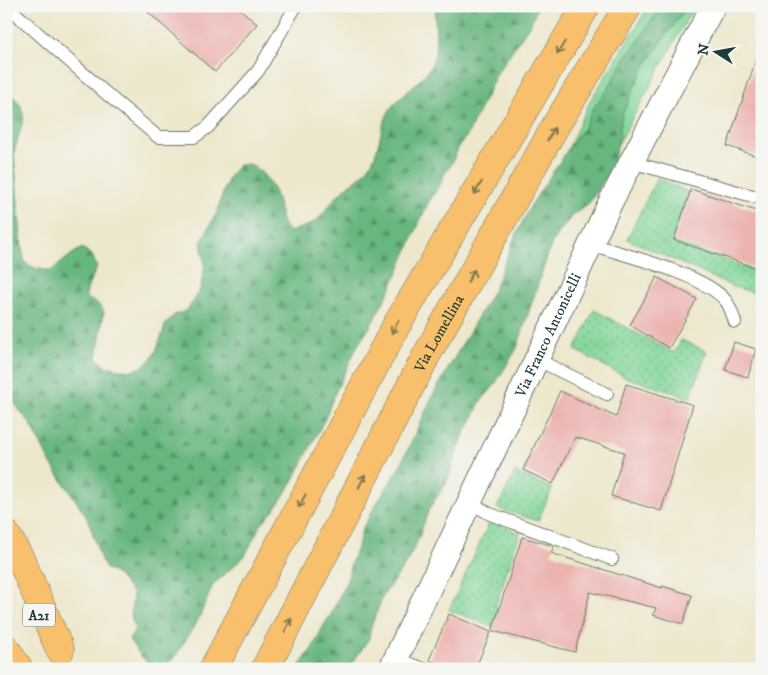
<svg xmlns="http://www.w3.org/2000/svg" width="768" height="675" viewBox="0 0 768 675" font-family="'IM FELL DW Pica',serif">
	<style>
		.grass { fill: #80d598; stroke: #508966 }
		.forest { fill: url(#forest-firs); stroke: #447a5a }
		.garden { fill: url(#garden-dots); stroke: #508966 }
		.building { fill: #ecb2b0 }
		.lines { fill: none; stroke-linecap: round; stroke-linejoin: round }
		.service-casing { stroke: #677869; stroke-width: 14 }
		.minor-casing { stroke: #677869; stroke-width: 26 }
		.primary-casing { stroke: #677869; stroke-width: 29 }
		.motorway-casing { stroke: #677869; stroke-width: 29 }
		.service { stroke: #fff; stroke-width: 12 }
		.minor { stroke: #fff; stroke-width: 24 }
		.primary { stroke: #f8bf6c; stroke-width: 28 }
		.motorway { stroke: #f8bf6c; stroke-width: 28 }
		.oneway { stroke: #81784d }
		.labels { text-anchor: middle; stroke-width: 4; stroke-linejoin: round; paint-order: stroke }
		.shield { fill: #f6f6f2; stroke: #60746d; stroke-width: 1 }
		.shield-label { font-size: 14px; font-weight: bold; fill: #1f3d34 }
		.street-label { font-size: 15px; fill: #1f3d34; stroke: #f6f6f2 }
	</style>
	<defs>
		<pattern id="forest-firs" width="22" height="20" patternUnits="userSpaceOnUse" patternTransform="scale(1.25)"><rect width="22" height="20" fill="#68b680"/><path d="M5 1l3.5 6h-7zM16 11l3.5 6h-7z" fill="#55956a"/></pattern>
		<pattern id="garden-dots" width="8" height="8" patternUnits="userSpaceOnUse" patternTransform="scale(1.25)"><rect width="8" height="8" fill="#80d598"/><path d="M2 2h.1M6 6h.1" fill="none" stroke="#68ae7d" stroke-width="1.8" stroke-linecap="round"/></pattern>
	</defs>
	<rect width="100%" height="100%" fill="#f6f6f2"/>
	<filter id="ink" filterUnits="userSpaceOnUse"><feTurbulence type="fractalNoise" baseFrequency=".02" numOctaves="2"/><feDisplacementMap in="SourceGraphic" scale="10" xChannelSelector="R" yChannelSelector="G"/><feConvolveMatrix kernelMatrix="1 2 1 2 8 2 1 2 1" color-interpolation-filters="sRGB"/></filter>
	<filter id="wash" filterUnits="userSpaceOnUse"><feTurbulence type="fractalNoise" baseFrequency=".0096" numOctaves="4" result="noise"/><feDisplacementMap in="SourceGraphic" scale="20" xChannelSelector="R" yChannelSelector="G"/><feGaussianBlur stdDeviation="1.12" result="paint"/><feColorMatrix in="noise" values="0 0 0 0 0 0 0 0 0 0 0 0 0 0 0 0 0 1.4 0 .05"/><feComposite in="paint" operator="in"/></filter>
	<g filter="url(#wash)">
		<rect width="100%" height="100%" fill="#ede7cc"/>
		<g class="grass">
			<path d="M649,6h12l-23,36 -12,15 -20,35 -12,15 -11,22 -16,22 23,-50z"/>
			<path d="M687,6h7l-78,142 6,-33 20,-45z"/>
		</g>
		<g class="forest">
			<path d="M436,6h105l-5,5 -5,12 -34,50 -30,63 -7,8 -9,21 -7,10 -4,11 -12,17 -37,85 -21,39 -12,18 -24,50 -9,24 -32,62 -18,28 -15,17 -15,30 -32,29 -13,31 -26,43 -9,8c-21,-2 -24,-11 -36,-28l6,-10 -4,-12 2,-23 -15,-19 -12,-6 -5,-9 -11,-35 -5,-11 -34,-50 -21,-41 -24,-30v-306l15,19 3,12 -10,34 8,97 3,14 10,5 16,3 21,-17 10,-6 10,7 5,12c-4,11 -11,19 -11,31l11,5 7,8 -7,47 8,8 24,5 11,-3 9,-7 7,-10 10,-27 8,-9 12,-4 8,-10 6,-12 5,-24 -4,-22 16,-31 3,-11 9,-24 9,-12 12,-1c14,8 24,22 28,38 3,13 2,19 11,30 7,-3 18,-5 25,-10 10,-7 16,-19 25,-28 11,-11 26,-18 33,-32 8,-15 8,-38 19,-54 12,-16 37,-30 42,-48 6,-18 0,-36 3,-54z"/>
			<path d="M661,6h26l-41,58 -14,28 -10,23 -3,23 -7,30 -23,35 -18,14 -19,25 -35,106 -23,38 -14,16 -8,19 -7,10 -19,53 -17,25 -11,31 -11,22 -24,34 -12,31 -2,11 -20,31h-52l16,-22 11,-22 7,-11 17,-36 2,-12 9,-24 3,-13 12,-21 26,-42 33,-71 61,-106 20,-50 17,-34 36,-54 16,-22 11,-22 12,-15 20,-35 12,-15z"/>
		</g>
		<g class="garden">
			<path d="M657,178l32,14 -18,49 91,32v22l-28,-8 -107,-48z"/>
			<path d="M594,310l80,43 7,-13 26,11 -17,47 -65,-21 -50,-27z"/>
			<path d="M515,472l37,17 -14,32 -41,-13z"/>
			<path d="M490,521l30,12 -25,75 24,9 -8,17 -62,-24z"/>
		</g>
		<g id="blocks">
			<g class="building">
				<path d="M141,6h96l20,18 -42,48z"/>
				<path d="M757,57l5,1v100l-35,-12z"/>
				<path d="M691,189l71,24v57l-88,-30z"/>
				<path d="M657,277l40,22 -28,49 -39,-23z"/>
				<path d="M734,342l22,7 -8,28 -23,-7z"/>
				<path d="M626,384l67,21 -32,106 -50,-15 13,-44 -49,-15 -22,47 -30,-14 37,-79 56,26z"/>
				<path d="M522,537l32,9 -3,7 111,35v-2l30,9 -9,29 -30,-9 3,-7 -66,-16 -15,60 -83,-21z"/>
				<path d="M449,614l42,18 -16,37h-25l-21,-9z"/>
			</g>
		</g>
	</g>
	<g filter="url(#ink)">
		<use href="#blocks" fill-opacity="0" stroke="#677869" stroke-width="1"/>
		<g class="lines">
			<defs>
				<g id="service">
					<path d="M7,6l102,90 49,41h36l14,-10 50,-56 38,-65"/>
					<path d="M631,162l125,35"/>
					<path d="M590,244c34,11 114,30 136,57 4,5 7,15 9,21"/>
					<path d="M536,359l71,35"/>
					<path d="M469,502l21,12 122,45"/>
					<path d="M396,659l28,10"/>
				</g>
				<g id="minor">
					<path id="s1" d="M391,669l220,-468 102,-195"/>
				</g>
				<g id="primary">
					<path d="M213,669l183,-343 190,-320"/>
					<path id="s2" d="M265,669l161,-313 130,-231 72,-119"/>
				</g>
				<g id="motorway">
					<path d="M6,534l16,28 38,88"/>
					<path d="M6,649l13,20"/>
				</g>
			</defs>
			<use href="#service" class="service-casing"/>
			<use href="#minor" class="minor-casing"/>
			<use href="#primary" class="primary-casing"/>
			<use href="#motorway" class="motorway-casing"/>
			<use href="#service" class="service"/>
			<use href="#minor" class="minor"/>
			<use href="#primary" class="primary"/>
			<use href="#motorway" class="motorway"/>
		</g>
		<defs><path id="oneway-shaft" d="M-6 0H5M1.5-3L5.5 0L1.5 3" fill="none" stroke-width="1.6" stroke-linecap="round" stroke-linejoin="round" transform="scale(1.25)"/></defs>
		<g class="oneway">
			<use href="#oneway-shaft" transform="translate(561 48) rotate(121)"/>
			<use href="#oneway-shaft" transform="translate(551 134) rotate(-61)"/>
			<use href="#oneway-shaft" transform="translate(478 188) rotate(121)"/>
			<use href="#oneway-shaft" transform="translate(471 276) rotate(-61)"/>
			<use href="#oneway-shaft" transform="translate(395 327) rotate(119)"/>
			<use href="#oneway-shaft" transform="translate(362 481) rotate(-63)"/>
			<use href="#oneway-shaft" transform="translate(302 501) rotate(118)"/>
			<use href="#oneway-shaft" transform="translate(288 625) rotate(-63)"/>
		</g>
	</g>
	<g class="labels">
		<rect class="shield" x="23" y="603.5" width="32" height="23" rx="4"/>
		<g class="shield-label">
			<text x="39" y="620">A21</text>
		</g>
		<g class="street-label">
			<text dy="5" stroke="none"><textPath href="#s2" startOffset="378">Via Lomellina</textPath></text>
			<text dy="5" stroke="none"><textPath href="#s1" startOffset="369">Via Franco Antonicelli</textPath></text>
		</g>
	</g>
	<rect width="768" height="675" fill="none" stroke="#f6f6f2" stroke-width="25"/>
	<g transform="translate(716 52) rotate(281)" stroke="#f6f6f2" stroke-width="4" paint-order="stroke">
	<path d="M0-4L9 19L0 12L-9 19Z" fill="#1f3d34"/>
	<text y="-8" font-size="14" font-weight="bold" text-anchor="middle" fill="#1f3d34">N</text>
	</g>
</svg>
